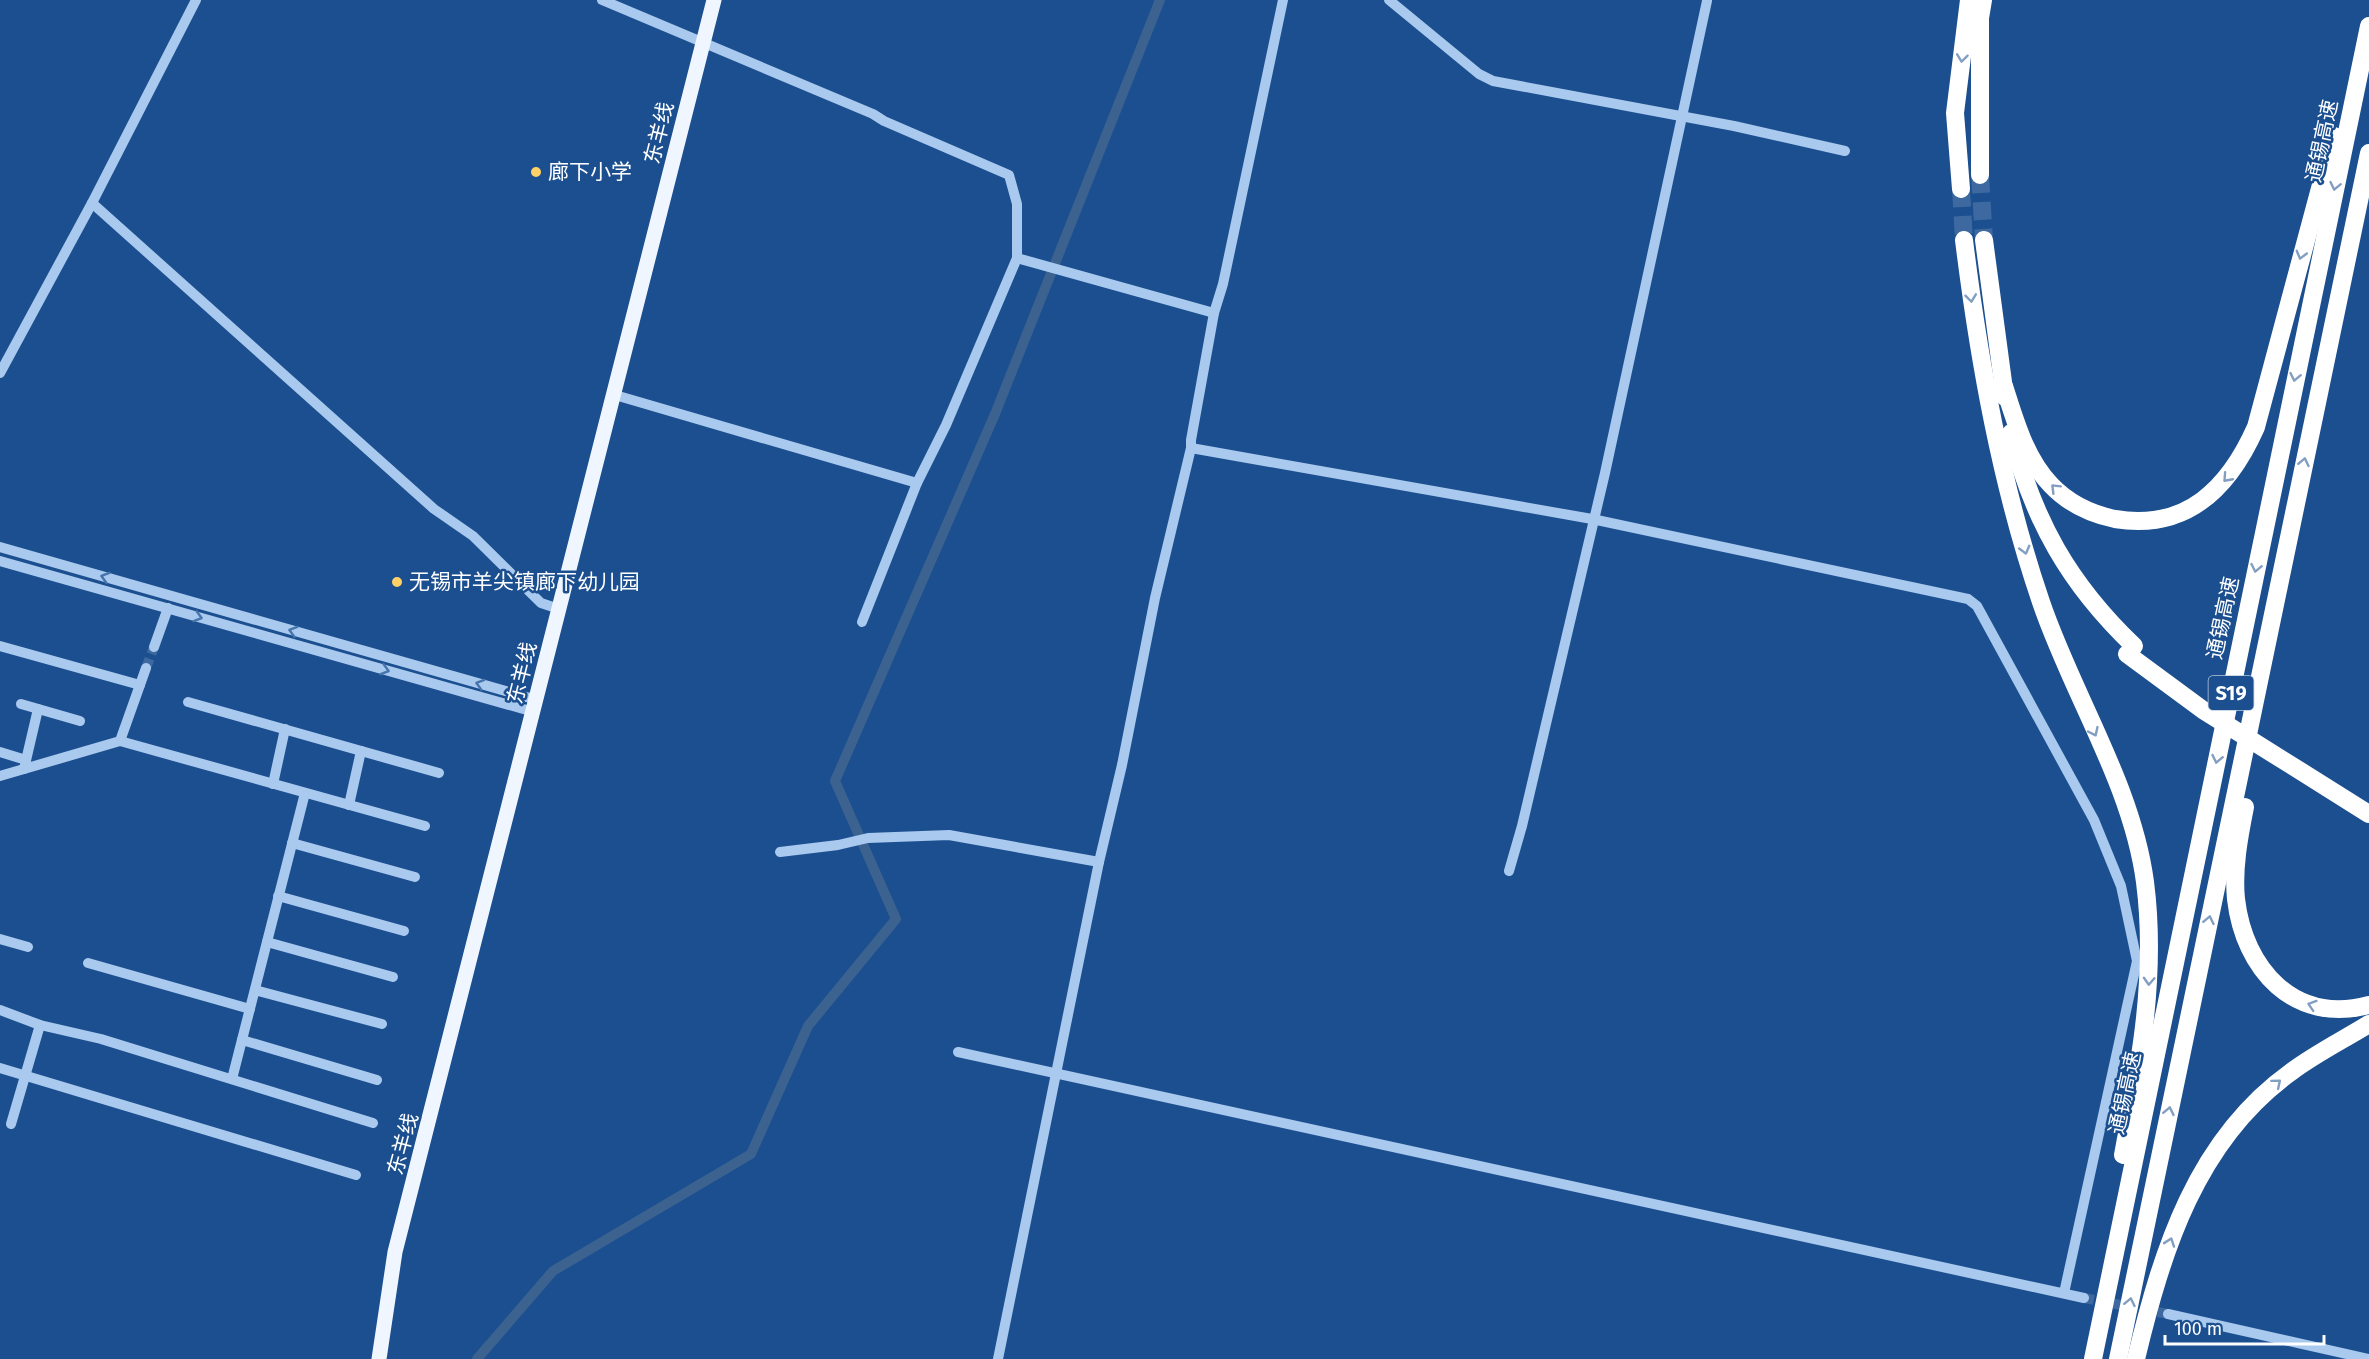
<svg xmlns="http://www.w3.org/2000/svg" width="2369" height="1359" viewBox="0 0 2369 1359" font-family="'Fira Sans','Noto Sans SC',sans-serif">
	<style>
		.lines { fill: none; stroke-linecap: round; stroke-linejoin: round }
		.canal { stroke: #3c6290; stroke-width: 10 }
		.minor-tunnel { stroke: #3d69a0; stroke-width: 10; stroke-dasharray: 10 5; stroke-linecap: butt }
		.highway-tunnel { stroke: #3d69a0; stroke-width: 18; stroke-dasharray: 18 9; stroke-linecap: butt }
		.minor { stroke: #a9c9ee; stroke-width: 10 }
		.major { stroke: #f0f6ff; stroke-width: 15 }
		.highway { stroke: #fff; stroke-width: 18 }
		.highway-bridge { stroke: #fff; stroke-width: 18 }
		.oneway { stroke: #829ec1 }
		.oneway2 { stroke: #4674ac }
		.poi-dot { fill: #ffd166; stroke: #1b4f8f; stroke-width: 2 }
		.labels { text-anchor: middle; stroke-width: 5; stroke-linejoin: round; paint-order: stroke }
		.shield { fill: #1b4f8f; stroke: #bbcadd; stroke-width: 1.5 }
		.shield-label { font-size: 20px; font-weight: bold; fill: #fff }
		.street-label { font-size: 21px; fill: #fff; stroke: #1b4f8f }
		.poi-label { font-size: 21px; fill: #fff; stroke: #1b4f8f; text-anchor: start }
	</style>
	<rect width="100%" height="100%" fill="#1b4f8f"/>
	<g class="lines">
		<path class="canal" d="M477,1359l76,-88 198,-117 57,-128 88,-107 -61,-138 160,-367 165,-414"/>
		<g class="minor-tunnel">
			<path d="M146,668l8,-21"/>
			<path d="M2084,1298l84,16"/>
		</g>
		<g class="highway-tunnel">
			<path d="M1980,175l4,65"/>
			<path d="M1961,189l3,51"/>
		</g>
		<g class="minor">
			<path d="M602,0l271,114 11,7 125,54 8,29v54l-71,167 -29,58 -55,139"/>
			<path d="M1389,0l90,74 14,7 241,45 111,25"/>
			<path d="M92,203l342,306 39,27 68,67 18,6"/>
			<path d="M1017,258l197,55"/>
			<path d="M0,373l92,-170 104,-203"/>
			<path d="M615,395l302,88"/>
			<path d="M1191,448l401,71 376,80 9,7 117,214 27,66 16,75 -73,332"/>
			<path d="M0,547l537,153"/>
			<path d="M0,561l534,151"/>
			<path d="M0,646l140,39"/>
			<path d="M154,647l14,-39"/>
			<path d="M188,702l251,71"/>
			<path d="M21,704l59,17"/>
			<path d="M120,741l305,85"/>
			<path d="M0,752l26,8"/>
			<path d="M24,769l14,-60"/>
			<path d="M0,776l120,-35 26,-73"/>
			<path d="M273,784l12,-55"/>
			<path d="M349,805l12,-54"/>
			<path d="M292,843l123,34"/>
			<path d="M780,852l58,-7 30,-7 81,-3 150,27"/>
			<path d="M1509,871l13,-45 83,-353 102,-472"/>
			<path d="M278,896l126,35"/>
			<path d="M0,939l28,8"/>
			<path d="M267,942l126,35"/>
			<path d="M88,963l162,46"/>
			<path d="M255,990l127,34"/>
			<path d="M0,1010l40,15 61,14 272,84"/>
			<path d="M242,1040l135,40"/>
			<path d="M958,1052l1126,246"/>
			<path d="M0,1068l356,107"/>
			<path d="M232,1079l73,-286"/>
			<path d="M11,1124l29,-99"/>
			<path d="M2168,1314l201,45"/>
			<path d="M998,1359l101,-497 23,-97 33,-167 36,-150v-8l23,-127 9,-29 60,-284"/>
		</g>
		<path class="major" d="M379,1359l16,-107 319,-1252"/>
		<g class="highway">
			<path d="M1980,175v-157l3,-18"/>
			<path d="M1961,189l-6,-76 14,-113"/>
			<path d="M1964,240c15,121 37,245 77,362 31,92 91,182 104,280 12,93 -5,182 -22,273"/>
			<path d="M1984,240l21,157"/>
			<path d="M2004,386c11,34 21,72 47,99 17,18 40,29 64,34 72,12 114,-31 141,-92l78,-291"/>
			<path d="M2011,433c22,87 58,151 123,213"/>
			<path d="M2245,807c-6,30 -12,62 -9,92 8,70 58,126 133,106"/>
			<path d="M2093,1359l276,-1333"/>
			<path d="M2118,1359l251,-1206"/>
			<path d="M2136,1359c26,-108 60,-219 155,-287 24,-18 52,-32 78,-48"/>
		</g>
		<path class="highway-bridge" d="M2127,654l76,56 166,104"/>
	</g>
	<defs><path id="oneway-chevron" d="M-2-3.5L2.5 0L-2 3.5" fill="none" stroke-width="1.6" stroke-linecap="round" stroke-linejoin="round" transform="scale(1.5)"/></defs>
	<g class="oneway">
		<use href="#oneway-chevron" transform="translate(1962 58) rotate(97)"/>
		<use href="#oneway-chevron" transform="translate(2335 186) rotate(102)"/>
		<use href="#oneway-chevron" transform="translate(2301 255) rotate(105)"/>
		<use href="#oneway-chevron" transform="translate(1971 298) rotate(83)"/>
		<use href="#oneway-chevron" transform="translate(2295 377) rotate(102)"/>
		<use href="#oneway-chevron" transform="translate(2304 462) rotate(-78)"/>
		<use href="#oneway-chevron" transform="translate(2227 478) rotate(132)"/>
		<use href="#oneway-chevron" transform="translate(2055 488) rotate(-135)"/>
		<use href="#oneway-chevron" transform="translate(2025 550) rotate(75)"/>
		<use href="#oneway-chevron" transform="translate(2256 568) rotate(102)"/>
		<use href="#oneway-chevron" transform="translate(2094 732) rotate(65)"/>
		<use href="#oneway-chevron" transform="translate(2217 759) rotate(102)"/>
		<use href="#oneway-chevron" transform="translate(2209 920) rotate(-78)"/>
		<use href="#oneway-chevron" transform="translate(2149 981) rotate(93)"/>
		<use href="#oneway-chevron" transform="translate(2312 1005) rotate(-162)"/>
		<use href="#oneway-chevron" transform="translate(2277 1083) rotate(-40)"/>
		<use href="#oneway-chevron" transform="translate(2169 1111) rotate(-78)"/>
		<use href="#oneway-chevron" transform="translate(2170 1242) rotate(-71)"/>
		<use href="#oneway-chevron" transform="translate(2130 1302) rotate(-78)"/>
	</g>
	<g class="oneway2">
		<use href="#oneway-chevron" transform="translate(105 577) rotate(-164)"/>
		<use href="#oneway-chevron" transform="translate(198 617) rotate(16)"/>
		<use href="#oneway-chevron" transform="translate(293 631) rotate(-164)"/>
		<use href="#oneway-chevron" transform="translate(385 670) rotate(16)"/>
		<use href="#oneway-chevron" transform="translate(480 684) rotate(-164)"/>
	</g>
	<g class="poi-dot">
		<circle cx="536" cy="172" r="6"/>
		<circle cx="397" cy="582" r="6"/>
	</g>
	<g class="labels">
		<rect class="shield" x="2208.5" y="676" width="45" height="34" rx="4.5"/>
		<g class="shield-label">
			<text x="2231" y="700">S19</text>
		</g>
		<g class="street-label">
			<text transform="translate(659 133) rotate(-76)" y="7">东羊线</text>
			<text transform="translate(2322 141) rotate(-78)" y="7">通锡高速</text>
			<text transform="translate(2223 618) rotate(-78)" y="7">通锡高速</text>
			<text transform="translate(522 673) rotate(-76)" y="7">东羊线</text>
			<text transform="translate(2125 1093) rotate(-78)" y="7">通锡高速</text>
			<text transform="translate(403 1144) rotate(-75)" y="7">东羊线</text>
		</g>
		<g class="poi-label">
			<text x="548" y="179">廊下小学</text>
			<text x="409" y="589">无锡市羊尖镇廊下幼儿园</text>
		</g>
	</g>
	<path d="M2165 1335v9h159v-9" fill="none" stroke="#ffffff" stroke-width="3"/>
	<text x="2174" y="1335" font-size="18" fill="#ffffff" stroke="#1b4f8f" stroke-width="4.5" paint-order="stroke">100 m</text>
</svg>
